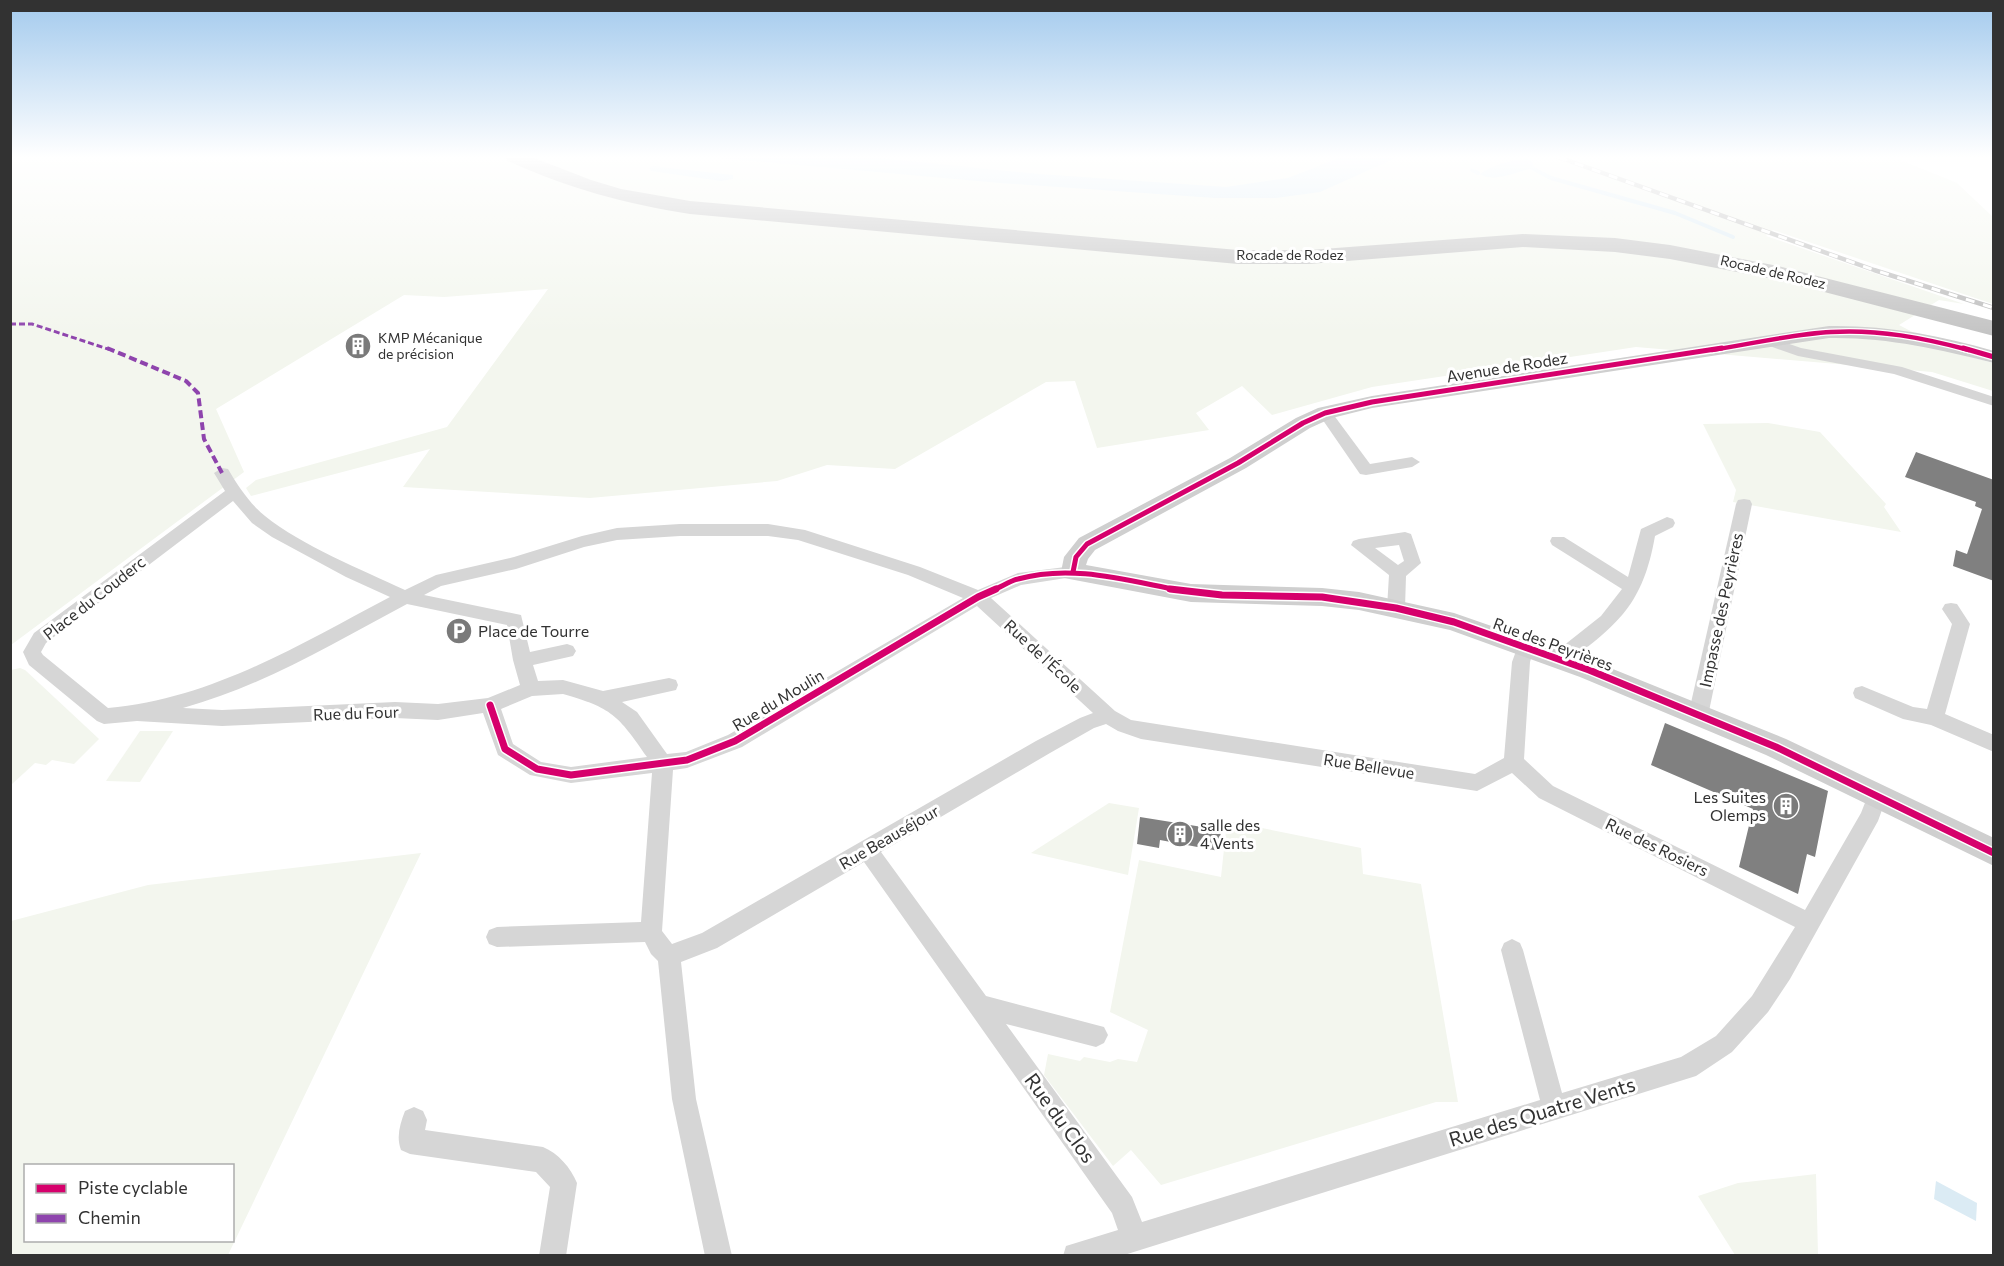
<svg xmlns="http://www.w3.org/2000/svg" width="2004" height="1266" viewBox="0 0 2004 1266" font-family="Commissioner,sans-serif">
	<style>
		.green { fill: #f3f6ee; fill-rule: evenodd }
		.water { fill: #dbebf4 }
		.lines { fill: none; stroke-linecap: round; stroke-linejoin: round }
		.stream { stroke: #dbebf4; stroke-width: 4 }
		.building { fill: #808080 }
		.street { fill: #d6d6d6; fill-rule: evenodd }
		.secondary { fill: #cfcfcf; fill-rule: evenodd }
		.highway { fill: #c4c4c4; fill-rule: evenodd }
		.rail-casing { stroke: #bebebe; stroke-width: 4.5 }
		.rail { stroke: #fff; stroke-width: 3; stroke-dasharray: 9; stroke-linecap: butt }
		.quiet-far1 { stroke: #8e44ad; stroke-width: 3; stroke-dasharray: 6 3; stroke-linecap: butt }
		.quiet { stroke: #8e44ad; stroke-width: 4; stroke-dasharray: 8 4; stroke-linecap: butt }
		.cycleway-far2-casing { stroke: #fff; stroke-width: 7 }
		.cycleway-far1-casing { stroke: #fff; stroke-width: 8 }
		.cycleway-casing { stroke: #fff; stroke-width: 10 }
		.cycleway-far2 { stroke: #d6006c; stroke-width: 4.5 }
		.cycleway-far1 { stroke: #d6006c; stroke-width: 5 }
		.cycleway { stroke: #d6006c; stroke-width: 7 }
		.labels { text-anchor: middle; stroke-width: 6; stroke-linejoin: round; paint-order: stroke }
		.far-street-label { font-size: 14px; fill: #323232; stroke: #fff }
		.far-poi-label { font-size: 14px; fill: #323232; stroke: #fff; text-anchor: start }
		.street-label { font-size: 16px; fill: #323232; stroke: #fff }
		.poi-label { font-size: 16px; fill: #323232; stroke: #fff; text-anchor: start }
		.near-street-label { font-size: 20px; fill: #323232; stroke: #fff }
	</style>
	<rect width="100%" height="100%" fill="#fff"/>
	<g class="green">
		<path d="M10,157h1883l64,26 36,34v87l-220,-74 -7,6 198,68 -25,-4 -40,25 50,26 44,12v28l-61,-19 -296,-25 -264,40 -100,28 -30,-29 -46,27 13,17 -112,18 -22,-67 -29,1 -151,87 -68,-4 -50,16 -187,17 -187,-11 27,-38 -179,47 -5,-8 10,-8 191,-53 101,-138 -104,8 -40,-2 -188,114 28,63 -233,173z"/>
		<path d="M1768,423l52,9 66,72 -2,3 17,25 -168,-30 3,-12 -33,-66z"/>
		<path d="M20,668l5,2 74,69 -25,25 -22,-4 -6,5 -11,-2 -23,21 -1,-114z"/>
		<path d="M140,731h33l-33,51 -34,-1z"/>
		<path d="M1109,803l30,5 -11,67 -97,-22z"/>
		<path d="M1227,821l134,27 2,26 58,10 37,218h-22l-275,83 -30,-35 -18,16 -69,-91 4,-21 32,7 4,-4 26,5 8,-3 19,3 11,-32 -38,-18 29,-152 82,17z"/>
		<path d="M421,853l-193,402h-217v-334l137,-36zM26,1166h206v74h-206z"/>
		<path d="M1816,1174l2,81h-83l-37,-59 40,-13z"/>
	</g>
	<g class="water">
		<path d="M708,157h161l170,17 187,13 62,-9 53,-21h57l-78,35 -44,6h-61l-215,-15z"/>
		<path d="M1527,159l6,3 -1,6c-14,4 -39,15 -52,6 12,-9 31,-14 47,-15z"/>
		<path d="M653,166l80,9v4l-12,2 -70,-10 -2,-3z"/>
		<path d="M1936,1181l41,22 -1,18 -42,-22z"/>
	</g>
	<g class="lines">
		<g class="stream">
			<path d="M1532,168l19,10 124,35 58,24"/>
			<path d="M1472,170l6,3"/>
		</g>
	</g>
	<g class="building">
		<path d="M1916,452l78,28v101l-41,-15 3,-16 11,4 15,-45 -7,-3 1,-4 -71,-25z"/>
		<path d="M1665,723l163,68 -13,66 -8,-3 -9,40 -59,-27 14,-58 -102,-44z"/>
		<path d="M1140,817l81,13 -2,21 -59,-11 -1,8 -22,-4z"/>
	</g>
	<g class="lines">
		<g class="street">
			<path d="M1769,337l32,11 101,19 92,30v9l-100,-32 -96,-18 -34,-12 -2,-3 2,-3z"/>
			<path d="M1325,408l5,2 40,54 42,-7 8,5 -8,5 -46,8 -6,-1 -42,-61z"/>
			<path d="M222,468l6,1c10,17 22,35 37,47 36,29 97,54 140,74l31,-15 78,-18 68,-21 35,-8 63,-4h88l37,6 115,37 58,23 40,-17 55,-7 6,2 3,4 -3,4 -58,9 -30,13 124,113 16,9 344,54 29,-16 8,-96 7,-19 6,-2 6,2 3,5 -4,14 -6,97 29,27 252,124 56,-97 9,-23 7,-3 7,3 3,6 -9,25 -88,158 -22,33 -36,40 -36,24 -575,180h-58l3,-10 52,-16 -6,-17 -248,-351 -147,86 -36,14 15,137 36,157h-27l-33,-157 -14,-138 -7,-7 -6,-12 -148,5 -8,-3 -3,-7 3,-7 8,-3 144,-5 11,-149 -81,10 -41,-8 -32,-20 -15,-42 -45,7 -43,-2 -173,8 -85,-5 -33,3 -7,-3 -68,-56 -6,-13 11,-19 191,-142 -11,-18zM233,501l19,22 20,14 74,40 44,20c-91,48 -179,102 -282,111l-65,-53 -2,-3 5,-9zM680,536h88l30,4 110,35 55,23 -235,137 -42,17 -19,2 -30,-42 -15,-10 54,-12 2,-5 -2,-5 -7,-2 -66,13 -40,-11 -25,1 -5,-16 40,-9 3,-5 -3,-5 -6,-2 -37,8 -9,-37 -97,-20 17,-9 75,-17 68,-22 33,-7zM407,604l100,21 6,35 7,25 -32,13 -50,6 -43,-2 -173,8 -39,-2c80,-22 151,-65 224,-104zM977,606l116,107 -13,5 -44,23 -334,192 -30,11 -10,-13 11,-161 14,-2 55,-21zM563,694c49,14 55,21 84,63l-76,10 -30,-5 -28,-18 -12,-35 31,-13zM1106,724l12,7 23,8 336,52 35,-18 27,25 256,129 -43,69 -36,40 -35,21 -119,36 -39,-143 -3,-7 -8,-4 -8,4 -3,7 39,150 -398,122 -10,-25 -126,-173 90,23 8,-4 4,-8 -4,-8 -118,-31 -105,-144 169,-99 44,-25z"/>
			<path d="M1744,499l6,1 2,4 -44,212 -3,5 -7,3 -7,-3 -3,-5 48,-212 2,-4z"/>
			<path d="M1667,517l6,2 2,4 -2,4 -18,9c-12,68 -36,88 -90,128l-6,2 -6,-2 -3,-5 3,-5 48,-38 21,-27 -70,-44 -2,-4 2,-4h12l64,40 13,-48z"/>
			<path d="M1405,532l6,2 10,29 -15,13 -1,32 -3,5 -6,1 -6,-1 -3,-5 2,-33 -38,-30 2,-4 6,-2zM1399,545l5,16 -6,4 -23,-17z"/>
			<path d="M1951,603l6,1 13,20 -25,90 49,21v17l-63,-27 -28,-6 -48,-21 -2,-5 2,-5 7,-2 51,21 14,2 25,-85 -10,-15 3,-5z"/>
			<path d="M414,1107l9,4 4,9 -2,10 118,17c15,6 28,21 34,36l-11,73h-27l11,-69 -14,-15 -126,-18 -9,-4c-5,-13 -1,-26 4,-39z"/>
		</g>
		<path class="secondary" d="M1829,326c57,-1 110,9 165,25v12c-56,-14 -108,-26 -165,-25l-457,70 -40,10 -22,10 -64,40 -151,82 -7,9 -2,6 105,19 131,4 37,4 95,21 144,50 188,76 208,99v28l-228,-111 -186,-78 -130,-47 -91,-20 -37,-4 -131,-4 -127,-24 -3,-6 3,-15 15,-19 151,-80 66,-40 22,-10 54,-12z"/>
		<path class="highway" d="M505,157h27l59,23 30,9 69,12 548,49h71l214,-16 92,4 55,7 108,21 216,55v15l-216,-56 -108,-21 -55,-7 -92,-5 -214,17h-71l-548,-50c-64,-10 -123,-26 -182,-53z"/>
		<defs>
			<path id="rail" d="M1558,157l316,113 120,38"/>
		</defs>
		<use href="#rail" class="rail-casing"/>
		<use href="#rail" class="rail"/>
		<path class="quiet-far1" d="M10,324h22l79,26"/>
		<path class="quiet" d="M107,348l79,33 12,12 6,46 18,34"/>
		<defs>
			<path id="cycleway-far2" d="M1712,350c39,-6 80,-16 119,-18 47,-3 93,6 138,18"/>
			<g id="cycleway-far1">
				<path d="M1963,348l31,9"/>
				<path d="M1073,572l3,-15 11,-13 151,-81 65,-40 22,-10 47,-11 350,-54"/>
				<path d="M993,590c8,-3 17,-9 25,-11 53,-15 107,1 160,11"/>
			</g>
			<g id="cycleway">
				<path d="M1170,589l52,6 100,2 74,11 58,14 135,48 187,77 218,106"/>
				<path d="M490,705l15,44 32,20 34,6 116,-15 48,-19 243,-144 18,-8"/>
			</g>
		</defs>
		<use href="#cycleway-far2" class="cycleway-far2-casing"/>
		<use href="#cycleway-far1" class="cycleway-far1-casing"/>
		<use href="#cycleway" class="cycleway-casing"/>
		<use href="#cycleway-far2" class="cycleway-far2"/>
		<use href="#cycleway-far1" class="cycleway-far1"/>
		<use href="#cycleway" class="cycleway"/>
	</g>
	<linearGradient id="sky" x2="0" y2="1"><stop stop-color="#a3caed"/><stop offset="0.47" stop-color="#fff"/><stop offset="1" stop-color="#fff" stop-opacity="0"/></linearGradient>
	<rect width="2004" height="334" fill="url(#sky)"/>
	<defs>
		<symbol id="building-disc" viewBox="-11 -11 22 22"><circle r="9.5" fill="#7a7a7a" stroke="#fff"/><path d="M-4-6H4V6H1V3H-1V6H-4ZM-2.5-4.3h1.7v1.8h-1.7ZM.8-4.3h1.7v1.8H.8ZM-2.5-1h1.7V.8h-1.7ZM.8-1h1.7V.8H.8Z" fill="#fff"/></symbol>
		<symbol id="parking-disc" viewBox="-11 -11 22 22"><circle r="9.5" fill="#7a7a7a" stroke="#fff"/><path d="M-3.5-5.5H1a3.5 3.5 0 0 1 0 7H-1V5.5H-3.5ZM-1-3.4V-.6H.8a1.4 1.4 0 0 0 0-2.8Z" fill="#fff"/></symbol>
	</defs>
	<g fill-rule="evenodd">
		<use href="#building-disc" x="343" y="331" width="30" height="30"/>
		<use href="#parking-disc" x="444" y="616" width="30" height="30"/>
		<use href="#building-disc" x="1771" y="791" width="30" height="30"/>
		<use href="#building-disc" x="1165" y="819" width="30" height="30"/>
	</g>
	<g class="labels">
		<g class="far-street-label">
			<text x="1290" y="260">Rocade de Rodez</text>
			<text transform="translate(1773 272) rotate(13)" y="5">Rocade de Rodez</text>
		</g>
		<g class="far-poi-label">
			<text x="378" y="343">KMP Mécanique<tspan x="378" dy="16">de précision</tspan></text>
		</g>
		<g class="street-label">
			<text transform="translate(1507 367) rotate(-9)" y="6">Avenue de Rodez</text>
			<text transform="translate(94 598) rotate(-38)" y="6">Place du Couderc</text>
			<text transform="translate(1721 610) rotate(-78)" y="6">Impasse des Peyrières</text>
			<text transform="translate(1553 644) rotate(20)" y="6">Rue des Peyrières</text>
			<text transform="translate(1043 656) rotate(43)" y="6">Rue de l'École</text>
			<text transform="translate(778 700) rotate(-31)" y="6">Rue du Moulin</text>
			<text transform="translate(356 713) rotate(-2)" y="6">Rue du Four</text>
			<text transform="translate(1369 766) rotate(9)" y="6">Rue Bellevue</text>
			<text transform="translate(889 837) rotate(-30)" y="6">Rue Beauséjour</text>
			<text transform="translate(1657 847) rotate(26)" y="6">Rue des Rosiers</text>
		</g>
		<g class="poi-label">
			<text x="478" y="637">Place de Tourre</text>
			<text x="1766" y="803" text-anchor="end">Les Suites<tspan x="1766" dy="18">Olemps</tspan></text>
			<text x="1200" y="831">salle des<tspan x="1200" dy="18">4 Vents</tspan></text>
		</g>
		<g class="near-street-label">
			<text transform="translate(1542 1112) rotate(-17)" y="7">Rue des Quatre Vents</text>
			<text transform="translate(1060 1118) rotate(54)" y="7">Rue du Clos</text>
		</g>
	</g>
	<rect width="2004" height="1266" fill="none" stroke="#323232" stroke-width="24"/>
	<rect x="24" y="1164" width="210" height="78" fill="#ffffff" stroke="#adadad" stroke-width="1.5"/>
	<rect x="36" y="1184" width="30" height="9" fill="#d6006c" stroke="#adadad" stroke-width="1.5"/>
	<text x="78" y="1194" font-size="18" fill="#323232">Piste cyclable</text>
	<rect x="36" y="1214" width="30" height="9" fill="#8e44ad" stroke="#adadad" stroke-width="1.5"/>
	<text x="78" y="1224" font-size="18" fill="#323232">Chemin</text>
</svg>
